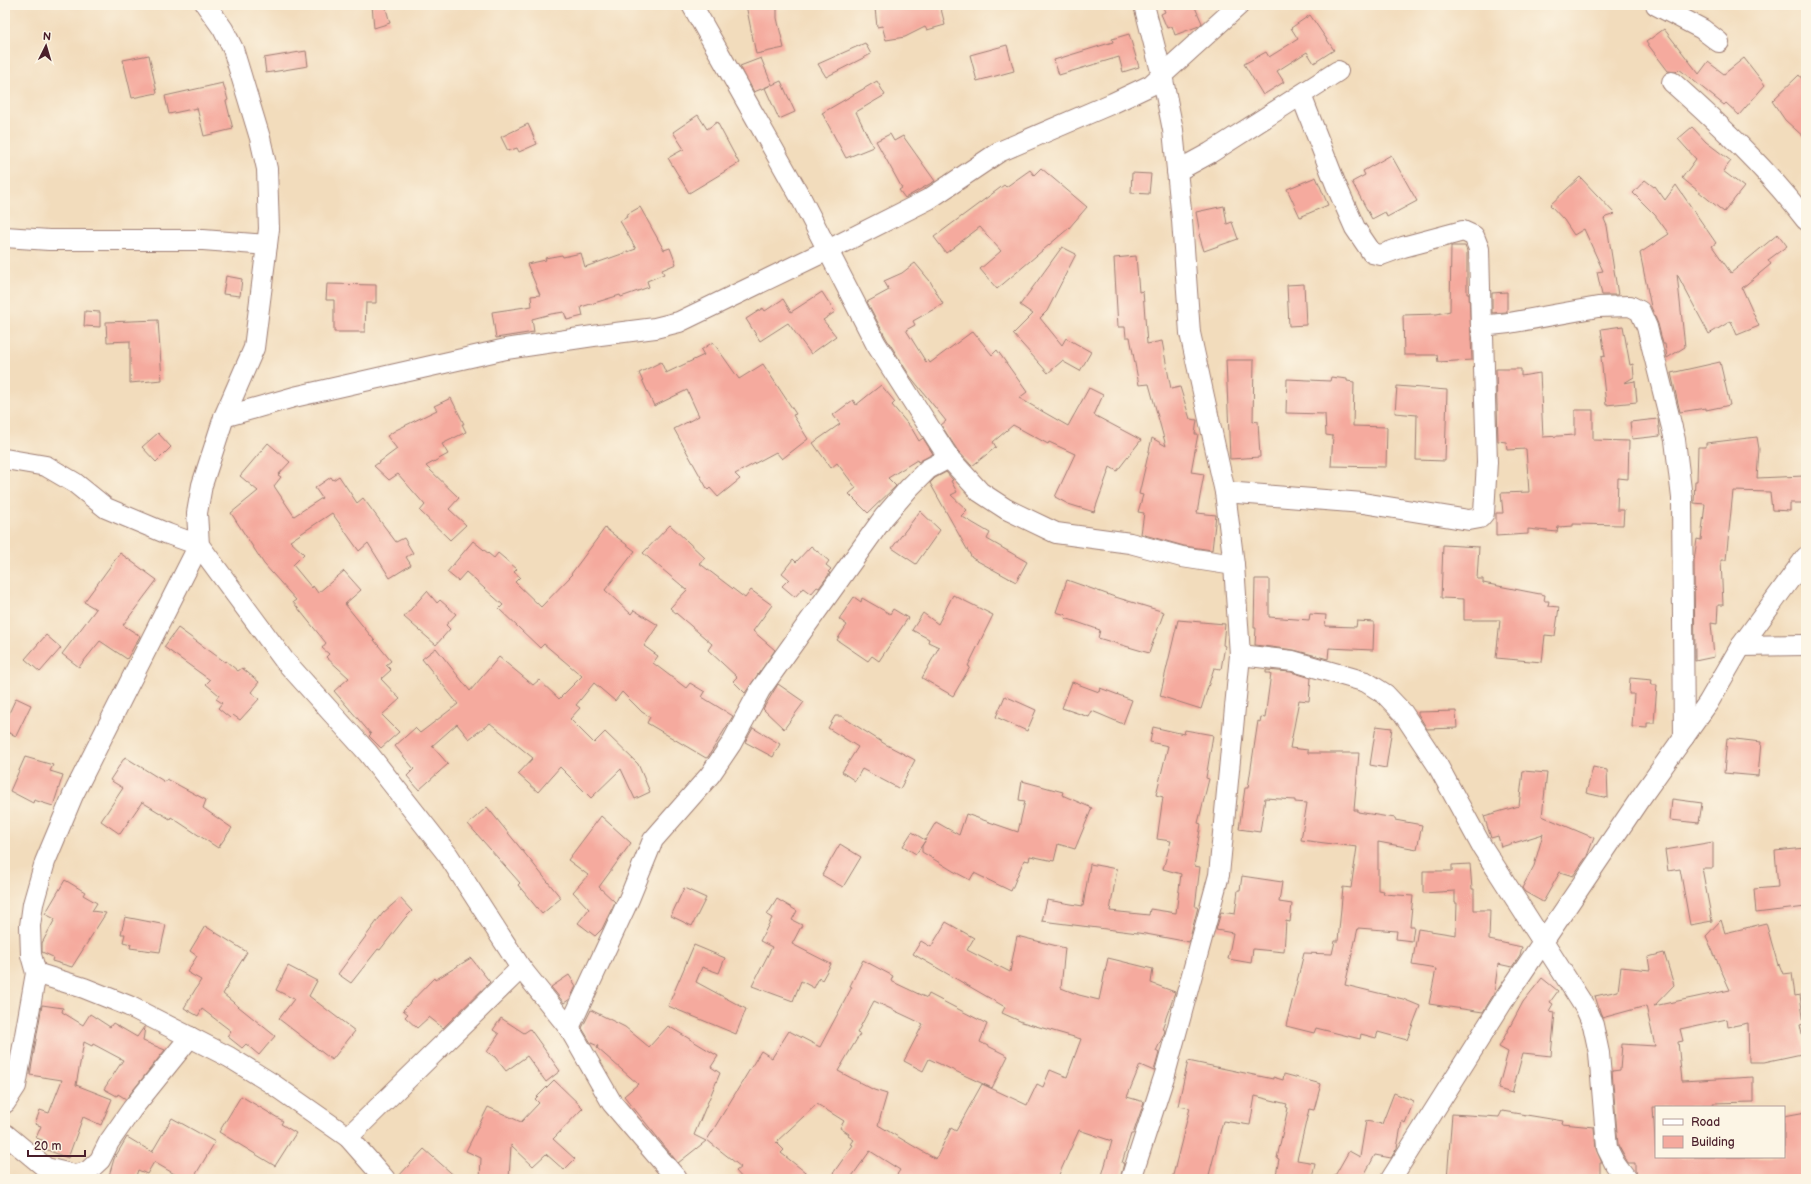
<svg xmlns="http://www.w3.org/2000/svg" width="1811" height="1184" viewBox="0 0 1811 1184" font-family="'Balsamiq Sans',sans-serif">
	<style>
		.building { fill: #f5aa9e }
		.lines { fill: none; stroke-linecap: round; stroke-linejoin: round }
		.street-casing { stroke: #9e7e74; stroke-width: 22 }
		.street { stroke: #fff; stroke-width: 20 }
	</style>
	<rect width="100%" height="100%" fill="#fcf5e5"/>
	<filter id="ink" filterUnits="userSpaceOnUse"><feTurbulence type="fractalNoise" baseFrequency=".025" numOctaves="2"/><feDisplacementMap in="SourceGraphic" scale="8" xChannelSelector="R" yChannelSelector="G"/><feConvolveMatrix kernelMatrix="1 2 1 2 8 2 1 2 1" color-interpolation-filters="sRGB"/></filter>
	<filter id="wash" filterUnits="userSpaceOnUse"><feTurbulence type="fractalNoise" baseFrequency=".012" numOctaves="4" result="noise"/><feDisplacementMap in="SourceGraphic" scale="16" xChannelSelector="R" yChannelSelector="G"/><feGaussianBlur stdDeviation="0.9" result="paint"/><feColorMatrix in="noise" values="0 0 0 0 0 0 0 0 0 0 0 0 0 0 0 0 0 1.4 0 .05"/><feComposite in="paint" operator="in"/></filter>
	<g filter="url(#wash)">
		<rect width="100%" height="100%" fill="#f2dcbc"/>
		<g id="blocks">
			<g class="building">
				<path d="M372,5h13l5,18 -16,5z"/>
				<path d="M746,5h31v13l7,30 -28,6z"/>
				<path d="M901,5h39l5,20 -18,5 -2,-3 -20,10 -19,3 -4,-14 -5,1 -2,-19z"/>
				<path d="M1162,5h32l8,18 -3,3 -24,9 -3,-9 -5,2 -6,-14 4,-2z"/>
				<path d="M1310,15l24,35 -20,13 -7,-11 -30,19 7,11 -21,13 -19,-31 22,-12 3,5 29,-18 -7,-11z"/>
				<path d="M1664,29l35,45 9,-12 16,12 20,-16 21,27 -26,30 -13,-12 -2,2 -45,-36 -3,3 -8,-1 -22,-29z"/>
				<path d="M1129,34l10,33 -16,5 -4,-15 -60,18 -5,-15 59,-18 -1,-3z"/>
				<path d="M865,43l6,11 -45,23 -8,-13z"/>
				<path d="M1007,45l7,26 -37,10 -7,-26z"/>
				<path d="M306,51l2,15 -42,7 -2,-15z"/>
				<path d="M149,55l8,38 -25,5 -9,-38z"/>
				<path d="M761,58l11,27 9,-4 14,31 -16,7 -14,-31 6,-3 -17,7 -14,-26z"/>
				<path d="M1799,75l7,9v55l-21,-19 -13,-19z"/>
				<path d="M877,81l8,14 -29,17 17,35 -27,11 -24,-45z"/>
				<path d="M223,83l5,17 -2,1 7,28 -29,7 -7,-28 -28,6 -4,-18z"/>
				<path d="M698,115l9,14 10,-7 22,41 -50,30 -21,-35 16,-9 -11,-17z"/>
				<path d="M528,124l9,20 -18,8 -2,-4 -9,3 -7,-14z"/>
				<path d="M1692,127l14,15 25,19 -8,10 21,16 -20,25 -42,-34 14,-19 -18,-20z"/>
				<path d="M890,134l4,7 9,-5 32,45 -30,17 -6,-8 3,-2 -26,-47z"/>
				<path d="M1391,155l26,46 -30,16 -2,-5 -13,7 -20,-37 13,-7 -2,-4z"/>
				<path d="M1041,168l46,39 -18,21 -72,61 -17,-20 21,-18 -21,-24 -34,26 -12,-16 70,-52 2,2 24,-17 4,5z"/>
				<path d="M1132,173l19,1 -2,20 -18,-1z"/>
				<path d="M1316,177l12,28 -28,12 -13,-28z"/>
				<path d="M1580,177l35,37 -9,3 -2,2 3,7 11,69h-16l-5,-23 6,-1 -19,-42 -10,6 -10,-15 -14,-15z"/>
				<path d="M1645,180l9,7 1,-1 10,14 11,-15 40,58 -4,3 19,27 47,-39 9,12 -19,14 3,4 -29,24 17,38 -22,9 -6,-14 -22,13 -32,-60 8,73 -18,11 -2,-14h-2l-5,-20 -7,-17 -11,-54 29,-19 -14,-19 -22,-22z"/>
				<path d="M1224,206l3,18 5,-2 6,17 -34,12 -5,-16 1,-1 -4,-22z"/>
				<path d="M640,207l24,43 6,-2 6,16 -14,6 2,4 -17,7 2,6 -28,10 -1,-2 -39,12 2,9 -16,4 -3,-8 -13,2 -19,5 2,13 -38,6 -4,-26 40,-6 -1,-10 9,-1 -13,-31 19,-4 -1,-2 17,-3 1,2 18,-4 4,14 51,-18 -16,-28 7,-4 -1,-2z"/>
				<path d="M1451,246h14l2,5v43h2l3,66 -34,2 -1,-7h-33l-1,-40 34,-1 13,-3z"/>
				<path d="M1062,247l14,7 -29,57 -7,7 22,27 4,-7 25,14 -11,19 -18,-10 -14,12 -35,-39 20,-20 -13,-9z"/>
				<path d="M1136,256l3,36 4,-1 4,53 15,-3 9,48 9,-2 10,32 7,1 -2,14h3l-7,38 13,2 -7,39 19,2 -4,35 -28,-4 -43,-12 3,-21 -6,-1 5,-17 -4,-1 13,-56 14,8 -17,-62 -10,1 -9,-48h-4l-1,-10h-7l-4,-69z"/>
				<path d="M915,263l15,18 13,23 -30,17 2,4 -9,5 20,32 2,-2 2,3 43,-32 19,24 5,-5 30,42 -8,6 49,28 21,-38 14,7 -9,20 47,25 -24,31 -7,-4 -16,45 -26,-8 -13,-7 20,-43 -26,-12 -1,2 -35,-19 -20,17 3,5 -24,19 -14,-15 -17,-26 5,-4 -36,-45 -24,-38 -19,-36 22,-12 -5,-9 18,-8z"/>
				<path d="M226,276l16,3 -2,17 -17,-2z"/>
				<path d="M327,284l49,1v18h-10l-1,29h-31v-32h-8z"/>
				<path d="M1304,284l2,41 -17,1 -2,-41z"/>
				<path d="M822,292l13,20 -12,8 13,16 -25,18 -23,-31 -28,18 -14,-22 17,-11 2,3 18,-12 8,13z"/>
				<path d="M1507,292v20l-15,1v-20z"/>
				<path d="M85,311l15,1v15l-16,-1z"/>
				<path d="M158,320l4,60 -32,3v-42l-23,1 -1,-20z"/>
				<path d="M1623,326l7,39 3,-1 1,13 -10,6 11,-2 2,21 -31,3 -5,-48 4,-1 -4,-27z"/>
				<path d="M713,342l26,37 24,-15 33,50 -3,1 15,24 -26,20 -6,-7 -41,22 5,5 -22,18 -8,-9 -2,2 -34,-61 25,-13 -12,-26 -33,16 -15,-33 22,-11 5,11 38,-18 -3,-5z"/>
				<path d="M1226,360h28l-1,62 5,-1 2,36 -30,2z"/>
				<path d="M1720,362l10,43 -24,5v-2l-26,4 -9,-39z"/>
				<path d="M1496,369h25v7l19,-3 3,64 32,-2v-25h18v30l36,1 -1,38 -10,-1 -1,32h7l-1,15 -50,-1v2l-15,1 -1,5 -29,-3v5l-32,2v-23h7l-2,-20 28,-1 -3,-43 -19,1 -1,-8 -8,-1z"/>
				<path d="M1331,377l16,2v2l7,1 -1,44 34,1 -1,40 -55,-1 2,-30 -7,-1 -1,-21 -39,-1 1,-34 43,2z"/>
				<path d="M881,385l14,17 -3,3 20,24 7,12 4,-3 10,16 -15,8 -1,-2 -29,18 8,8 -28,27 -19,-19 7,-6 -19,-25 -6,5 -18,-25 27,-19 -7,-9 20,-15 3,5z"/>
				<path d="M1397,386l50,4 -2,71 -29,-1 1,-45 -22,-2z"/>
				<path d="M451,398l13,26h-2l4,8 -24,12 6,10 -22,12 33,32 -10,11 17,16 -16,15 -30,-29 5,-6 -27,-31 -9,6 -15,-14 23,-17 -10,-13 9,-6 41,-20 -3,-4z"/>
				<path d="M1658,419l2,17 -28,3 -2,-17z"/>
				<path d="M158,433l13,14 -15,15 -14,-15z"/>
				<path d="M1757,437l2,12 -2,29 47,-2 1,27h-15v8l-18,-1 -2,-18 -37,-1 -7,69h-5l2,45h-5l-1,19 -6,-1 3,34 -19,4 -1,-100 3,-22 4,1 4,-36 -11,-1 1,-22h2l1,-34h8v-4z"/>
				<path d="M268,443l22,19 -12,13 3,2 -7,9 20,30 28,-18 -7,-10 16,-11 2,3 6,-4 18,27 6,-5 33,44 8,-4 9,15 -7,4 5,8 -21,13 -22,-35 -9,8 -27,-38 -42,28 14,13 -11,11 19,23 1,-2 5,7 26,-22 17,19 -16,14 46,57 -5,4 5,5 -10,9 19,20 -18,16 17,17 -18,16 -12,-12 2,-2 -37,-43 15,-13 -23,-21 3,-3 -7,-6 4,-5 -33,-41 3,-2 -32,-36 -33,-51 27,-22 -18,-15z"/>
				<path d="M946,472l7,8 -2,1 6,11 -6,3 16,15 -6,6 29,17 -3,6 40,23 -11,20 -44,-24 -42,-75 5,-5z"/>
				<path d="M920,511l20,19 -24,34 -24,-16z"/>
				<path d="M670,525l35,33 -6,5 46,35 6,-8 21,15 -19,26 22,19 -30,43 -12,-12 4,-4 -29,-27 4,-6 -42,-36 17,-18 -44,-37z"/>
				<path d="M605,528l30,23 -30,39 26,24 3,-4 24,15 -14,21 14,10 -5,7 33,25 4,-5 15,9 -3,5 31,19 -25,41 -2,1 -59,-35 3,-6 -8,-5 -20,-20 -7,9 -21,-18 -18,22 4,3 -10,11 24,24 11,-11 33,32 12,28 -15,7 -14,-30 -30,29 -31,-31 -22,25 -20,-18 15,-16 -43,-35 -21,16 -12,-15 -25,22 16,18 -29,26 -12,-14 7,-7 -19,-23 20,-18 5,5 38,-29 -36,-45 14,-11 34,43 29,-34 34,28 6,-5 20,19 23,-23 -38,-32 -4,4 -41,-39 4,-4 -37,-33 -8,9 -11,-9 26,-31 21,17 4,-5 19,16 -3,3 6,5 -5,5 26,25 31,-32 -1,-1z"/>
				<path d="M1443,545l36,2 -2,32h6v4l62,12 -1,6h5l-1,5 11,1 -4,29 -10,-1 -3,27 -46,-4 4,-38h-36v-21l-23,-1z"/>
				<path d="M811,546l18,15 -3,4 5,4 -3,3 2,1 -11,15 -2,-1 -6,7 -8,-6 -8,9 -13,-11 7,-7 -7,-6 11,-14 3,3z"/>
				<path d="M120,553l37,27 -34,45 17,11 -13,23 -27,-18 -21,26 -17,-13 34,-45 -12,-7z"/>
				<path d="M1255,579h14v38l40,3 1,-6 16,1 -1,11 31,1 1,-6 17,1 -1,28 -44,-2 -1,11 -34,-9 -39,-5 1,-17h-2z"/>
				<path d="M1067,580l45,16 52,16 -15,41 -51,-15 2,-8 -35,-12 1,-3 -10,-3z"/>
				<path d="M427,591l10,12 3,-3 16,14 -10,11 4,4 -14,16 -32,-28z"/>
				<path d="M953,595l40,20 -25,51 2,1 -17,29 -31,-18 17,-31 -11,-5 1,-3 -17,-9 11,-17 15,11z"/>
				<path d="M854,597l7,5 1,-4 28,16 3,-5 15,9 -29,43 -7,-5 -4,5 -31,-21 10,-15 -8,-6z"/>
				<path d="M1178,620l47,4 -2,21 2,1 -4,23 -7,-1 -13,41 -41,-13z"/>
				<path d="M178,628l47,34 1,-1 12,10 4,-3 17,14 -8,10 8,7 -19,21 -7,-5 -3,3 -12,-10 4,-5 -6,-4 3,-4 -13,-11 4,-4 -46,-33z"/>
				<path d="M46,635l15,13 -21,24 -15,-13z"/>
				<path d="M1266,670l25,2 20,6 -2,23 -10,-1 -9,48 18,2v3h51l-5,57h4v2l37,6v2l27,5 -5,24 -39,-7v48l6,1 -1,3 30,2 -3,30h4l-2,15 -16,-2 1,-8 -39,-3 -13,57 58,14 17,7 -13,34 -29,-8 -2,6 -15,-4 -1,5 -44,-11 -2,5 -28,-7 18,-73 28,1 3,-13h3l5,-54 8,1 6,-41 -56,-7 6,-37 -12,-1v-2l-30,-2 -5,34 -21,-3 6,-41h3l10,-67 2,1 1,-5 4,1 6,-45h-5z"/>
				<path d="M1630,678l22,2 -1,5h6l-3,38h-7v5l-15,-1 2,-33h-5z"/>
				<path d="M1072,682l27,10 1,-4 32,12 -9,24 -31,-13 -3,6 -27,-9z"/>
				<path d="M778,684l26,18 -20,27 -21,-20z"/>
				<path d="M1005,696l31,14 -9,21 -31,-14z"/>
				<path d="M16,698l15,7 -15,31 -11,-5v-9z"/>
				<path d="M1456,711l1,17 -30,1 -9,-15v-2z"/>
				<path d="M835,716h6l44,28 30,16 -15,29 -38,-20 -7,12 -13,-9 16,-25 -30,-19z"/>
				<path d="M1376,726l16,2 -6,40 -16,-3z"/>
				<path d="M1153,727l31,7 1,-4 28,5 -7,43 3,1 -11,44 3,1 -7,42 6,1 -5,40h3l-9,35 -43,-8 -104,-13 5,-21 36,6 7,-42 27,5 -7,42 39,4 1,-6 26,4 5,-39 -18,-5 8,-28 -14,-2 6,-42 -7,-2 12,-49 -18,-4z"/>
				<path d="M753,728l27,16 -7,13 -28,-15z"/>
				<path d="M1727,738l34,4 -3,34 -34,-3z"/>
				<path d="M25,757l28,8 -3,6 13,4 -10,31 -19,-6 -1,3 -23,-12z"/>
				<path d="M125,757l40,25 2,-3 39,21 -3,8 29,20 -14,20 -47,-31 -1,2 -28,-17 -22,32 -19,-13 22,-33 -13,-8z"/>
				<path d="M1593,767l14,3 1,28 -22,-5z"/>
				<path d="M1523,771l24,2 -5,43 52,22 -7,18 -14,20 -13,-4 -17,30 -18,-10 -3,-4 12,-22 9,-32 -42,13 -3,-11 -7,2 -7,-22 35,-10z"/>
				<path d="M1022,781l41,11 -1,3 30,13 -17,41 -17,-5 -4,17 -24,-5 -1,5 -5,-1 -13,31 -37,-18 -4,7 -17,-9 -31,-19v-6l3,-5 -9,13 -13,-8 9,-14 13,8 11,-18 23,13 7,-21 52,18 7,-31 -6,-1z"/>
				<path d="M1672,799l30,4 -3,20 -29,-3z"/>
				<path d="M487,807l74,91 -19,16 -24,-29 2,-2 -52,-59z"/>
				<path d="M601,816l30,27 -32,44 16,15 -13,27 -7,7 -17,-13 11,-14 -16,-17 15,-17 -20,-15z"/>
				<path d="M1713,842v26h-11l10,53 -22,4 -10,-56 -12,2 -3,-21z"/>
				<path d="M840,844l21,13 -18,30 -21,-12z"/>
				<path d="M1806,848v59l-50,6 -2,-24 24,-2 -3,-36z"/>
				<path d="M1470,864l2,25h2v21h16l-1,30 33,7 -2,8 -8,12 -14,-3 -4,30 -11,18 -54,-8 7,-35 -24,-4 6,-36 38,6 1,-32h-2v-12l-32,2v-22h29v-6z"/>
				<path d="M1242,876l40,6 -3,20 13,2 -2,18 -4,-1 -2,31 -31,-3 -2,14 -23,-4 5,-26 -17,-3 5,-18 14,2 3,-24h2z"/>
				<path d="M65,880l20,12 -2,3 14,8 -5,8 14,2 -34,54 -20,-6 1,-4 -11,-5v-9l13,-24 -10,-5z"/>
				<path d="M684,888l22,10 -14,28 -21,-10z"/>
				<path d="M400,898l12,13 -7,7 -25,32 -2,-1 -27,34 -13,-9 45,-61z"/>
				<path d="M777,899l20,12 -5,9 10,5 -10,19 39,20 -9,16 -3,-2 -5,10 -13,-7 -8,20 -41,-15 20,-39 -12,-6 12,-23 -5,-3z"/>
				<path d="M125,917l41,8 -6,27 -30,-4 1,-4 -8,-2 2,-8h-4z"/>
				<path d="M1721,920l4,13 41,-10 12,42 1,-1 4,10 9,-1 3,23 5,-1 4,29 -4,1 6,28 -42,9h-15l-1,-39 -20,4 -1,-8 -47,10 3,12 -5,1 4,39 71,-4v25l-40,1 1,4h-61l3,50h128v-41l22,-4v67h-169l-2,-8v-8h-7l-10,-18 -6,-74 8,-1 2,-26 33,2 -9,-40 -44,12 -7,-22 23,-5 3,-24 29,3 -2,-13 16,-4 10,32 -20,21 76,-16 -24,-54z"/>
				<path d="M946,922l28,16 -7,12 43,22 7,-36 48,12 -4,40 18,7 20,5 9,-42 45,11 -2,14 24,9 -13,37 3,1 -1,4 -8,17 3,2 -5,18 -14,-6 -13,32 17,5 -11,32h-2l-9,29h2l-4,16h-19l11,-38 -33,-11 -22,49h-163l6,-9 -30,-19 -20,28h-21l24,-34 -2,-1 3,-4 -6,-4 1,-2 -9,-6 4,-7 -27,-17 -41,38 8,8 -3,3 33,26h-71l-7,-8 5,-4 -34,-27 54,-89 11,7 17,-27 31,16 32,-60 -2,-1 13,-26 30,16 -2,5 36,17 2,-4 58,30 -7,18 28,14 -16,32 -63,-29 -6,12 -19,-10 19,-37 -49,-23 -17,32 3,1 -22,37 36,19 13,4 -9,31 42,25 16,9 15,-31 5,3 26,-47 45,21 10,-21 6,3 7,-17 17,7 14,-38 -59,-17 -20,-9 3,-6 -92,-53 8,-13 10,6z"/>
				<path d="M205,926l42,26 -19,31 1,1 -6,10 52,42 -16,19 -13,-11 -4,4 -15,-12 4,-5 -29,-22 -4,7 -14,-8 17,-28 -14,-8 10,-16 -7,-5z"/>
				<path d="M694,945l31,13 -6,15 -17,-6 -6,15 50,27 -10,25 -68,-28z"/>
				<path d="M471,958l19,24 -47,46 -14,-11 -12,11 -12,-11 3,-3 -5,-4 31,-32 1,2z"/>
				<path d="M288,966l29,15 -8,15 46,35 -23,29 -53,-41 15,-20 -18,-9z"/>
				<path d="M569,975l7,11 -6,13 -6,4 -13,-16z"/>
				<path d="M1542,978l16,13 -8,11 3,2 -4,7 6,1 -4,44 -28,-3 -11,40 -14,-4 10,-37 -9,-5 24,-45z"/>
				<path d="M42,1005l21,3 -1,4 21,13 7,-11 20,13 3,-4 24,14 7,-10h1l-2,14 22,9 -39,49 -8,-5 -1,2 -13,-7 19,-29 -30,-16 -1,2 -8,-4 -8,43 36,14 -11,26 -18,-8 -15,41 -26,-10 3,-7 -9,-3 5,-12 -6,-2 5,-14 9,3 13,-33 -32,-5z"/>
				<path d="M591,1010l34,17 24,20 19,-21 50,30 -7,11 9,6 -26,62 12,6 -28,22 -54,-67 14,-12 -41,-36 1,-2 -7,-3 -9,-15z"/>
				<path d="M501,1018l23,15 6,-4 30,42 -14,11 -19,-26 -21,15 -11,-14 -8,-5 12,-18 -6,-4z"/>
				<path d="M1188,1061l85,18v-2l10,3 1,-6 37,10 -7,26 -5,-1 -12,51 18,3 -3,16 -36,-4 3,-16 -2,-1 11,-50 -2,-1 1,-3 -32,-8 -5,29 -27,-4 -15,58h-36l18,-71 -12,-2z"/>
				<path d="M554,1080l29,28 -30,31 22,20 -11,11 -18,-16 -13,12 -22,-21 -2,34h-29l1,-21 -15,-7 22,-44 33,15 18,-19 -4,-4z"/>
				<path d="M1394,1093l20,8 -9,22 -3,-2 -5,27 -6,10 -16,-3 -13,24h-29l16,-28 11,6 6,-36 16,3z"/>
				<path d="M241,1096l42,25 -2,3 15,9 -21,33 -56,-34z"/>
				<path d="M1502,1111l61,10 -1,3 32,3 2,22 6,14h-2v16h-153l5,-65 47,3z"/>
				<path d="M172,1118l43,24 -22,37h-10l-29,-17 -7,12 -9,-4 -3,9h-27l6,-20 13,-22 25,15z"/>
				<path d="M424,1149l34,30h-62z"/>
			</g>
		</g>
	</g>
	<g filter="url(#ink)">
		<use href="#blocks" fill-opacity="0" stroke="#9e7e74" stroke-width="1"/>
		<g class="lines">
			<defs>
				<g id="street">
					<path d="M206,5l17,24 10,20 27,89 7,31 2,60 -15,119 -30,69 -22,68 -5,28 2,32 85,115 84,93 80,102 73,113 48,60 43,75 65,76"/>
					<path d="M692,5l110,195 74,144 73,114 31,34 26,17 50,24 74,10 52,14 52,8"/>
					<path d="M1656,5l46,24 17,13"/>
					<path d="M1672,82c48,43 95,87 134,138"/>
					<path d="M1177,171l33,-18 128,-82"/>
					<path d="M5,237l44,3h154l64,5"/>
					<path d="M1481,326l28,-3 89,-16 32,-1 10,5 7,16 28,113 7,58 2,239"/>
					<path d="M224,417l70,-20 212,-48 94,-14 55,-7 24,-6 149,-72 101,-51 70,-47 114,-49 38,-18 88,-80"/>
					<path d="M5,459l41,7 29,17 31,25 62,26 31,11 -126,250 -28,67 -12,42 -3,22 1,29 5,18 -20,113 -11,17"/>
					<path d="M1225,492l138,11 106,17 11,-2 4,-5 3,-51 -4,-126 -2,-10 -2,-77 -5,-13 -11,-5 -60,16 -22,8 -9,-2 -17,-25 -19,-43 -35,-90"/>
					<path d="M1741,646l65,-1"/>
					<path d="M1240,655l53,6 73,21 19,12 18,19 35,53 43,79 105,164 7,16 6,28 8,95 8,16 11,15"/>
					<path d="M36,973l48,15 45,18 100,51 42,26 77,54 37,42"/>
					<path d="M569,1028l60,-129 24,-59 57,-65 21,-31 29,-54 124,-173 25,-29 19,-19 21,-11"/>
					<path d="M5,1134l41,34 29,7 12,-3 13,-12 9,-18 23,-33 58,-72"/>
					<path d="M348,1137l173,-169"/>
					<path d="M1131,1179l34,-105 54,-199 21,-220 -6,-90 -9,-73 -35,-159 -8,-113 -9,-90 -11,-55 -18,-70"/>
					<path d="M1391,1179l116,-184 132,-195 69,-97 33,-57 65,-89"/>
				</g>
			</defs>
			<use href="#street" class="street-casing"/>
			<use href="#street" class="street"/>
		</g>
	</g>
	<rect width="1811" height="1184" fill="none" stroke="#fcf5e5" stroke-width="20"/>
	<rect x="1655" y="1106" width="130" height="52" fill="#fcf5e5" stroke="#b59f9b"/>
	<rect x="1663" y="1119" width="20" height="6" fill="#ffffff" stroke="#b59f9b"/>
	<text x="1691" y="1126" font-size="12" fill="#4a1f2b">Road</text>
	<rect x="1663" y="1136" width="20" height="12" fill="#f5aa9e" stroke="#b59f9b"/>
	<text x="1691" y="1146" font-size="12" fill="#4a1f2b">Building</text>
	<g transform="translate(46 46) rotate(5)" stroke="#fcf5e5" stroke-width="3" paint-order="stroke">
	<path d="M0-3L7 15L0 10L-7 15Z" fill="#4a1f2b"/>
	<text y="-6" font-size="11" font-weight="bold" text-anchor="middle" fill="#4a1f2b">N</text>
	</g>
	<path d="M28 1150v6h57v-6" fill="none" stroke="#4a1f2b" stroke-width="2"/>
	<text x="34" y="1150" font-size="12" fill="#4a1f2b" stroke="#fcf5e5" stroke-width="3" paint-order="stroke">20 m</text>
</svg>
